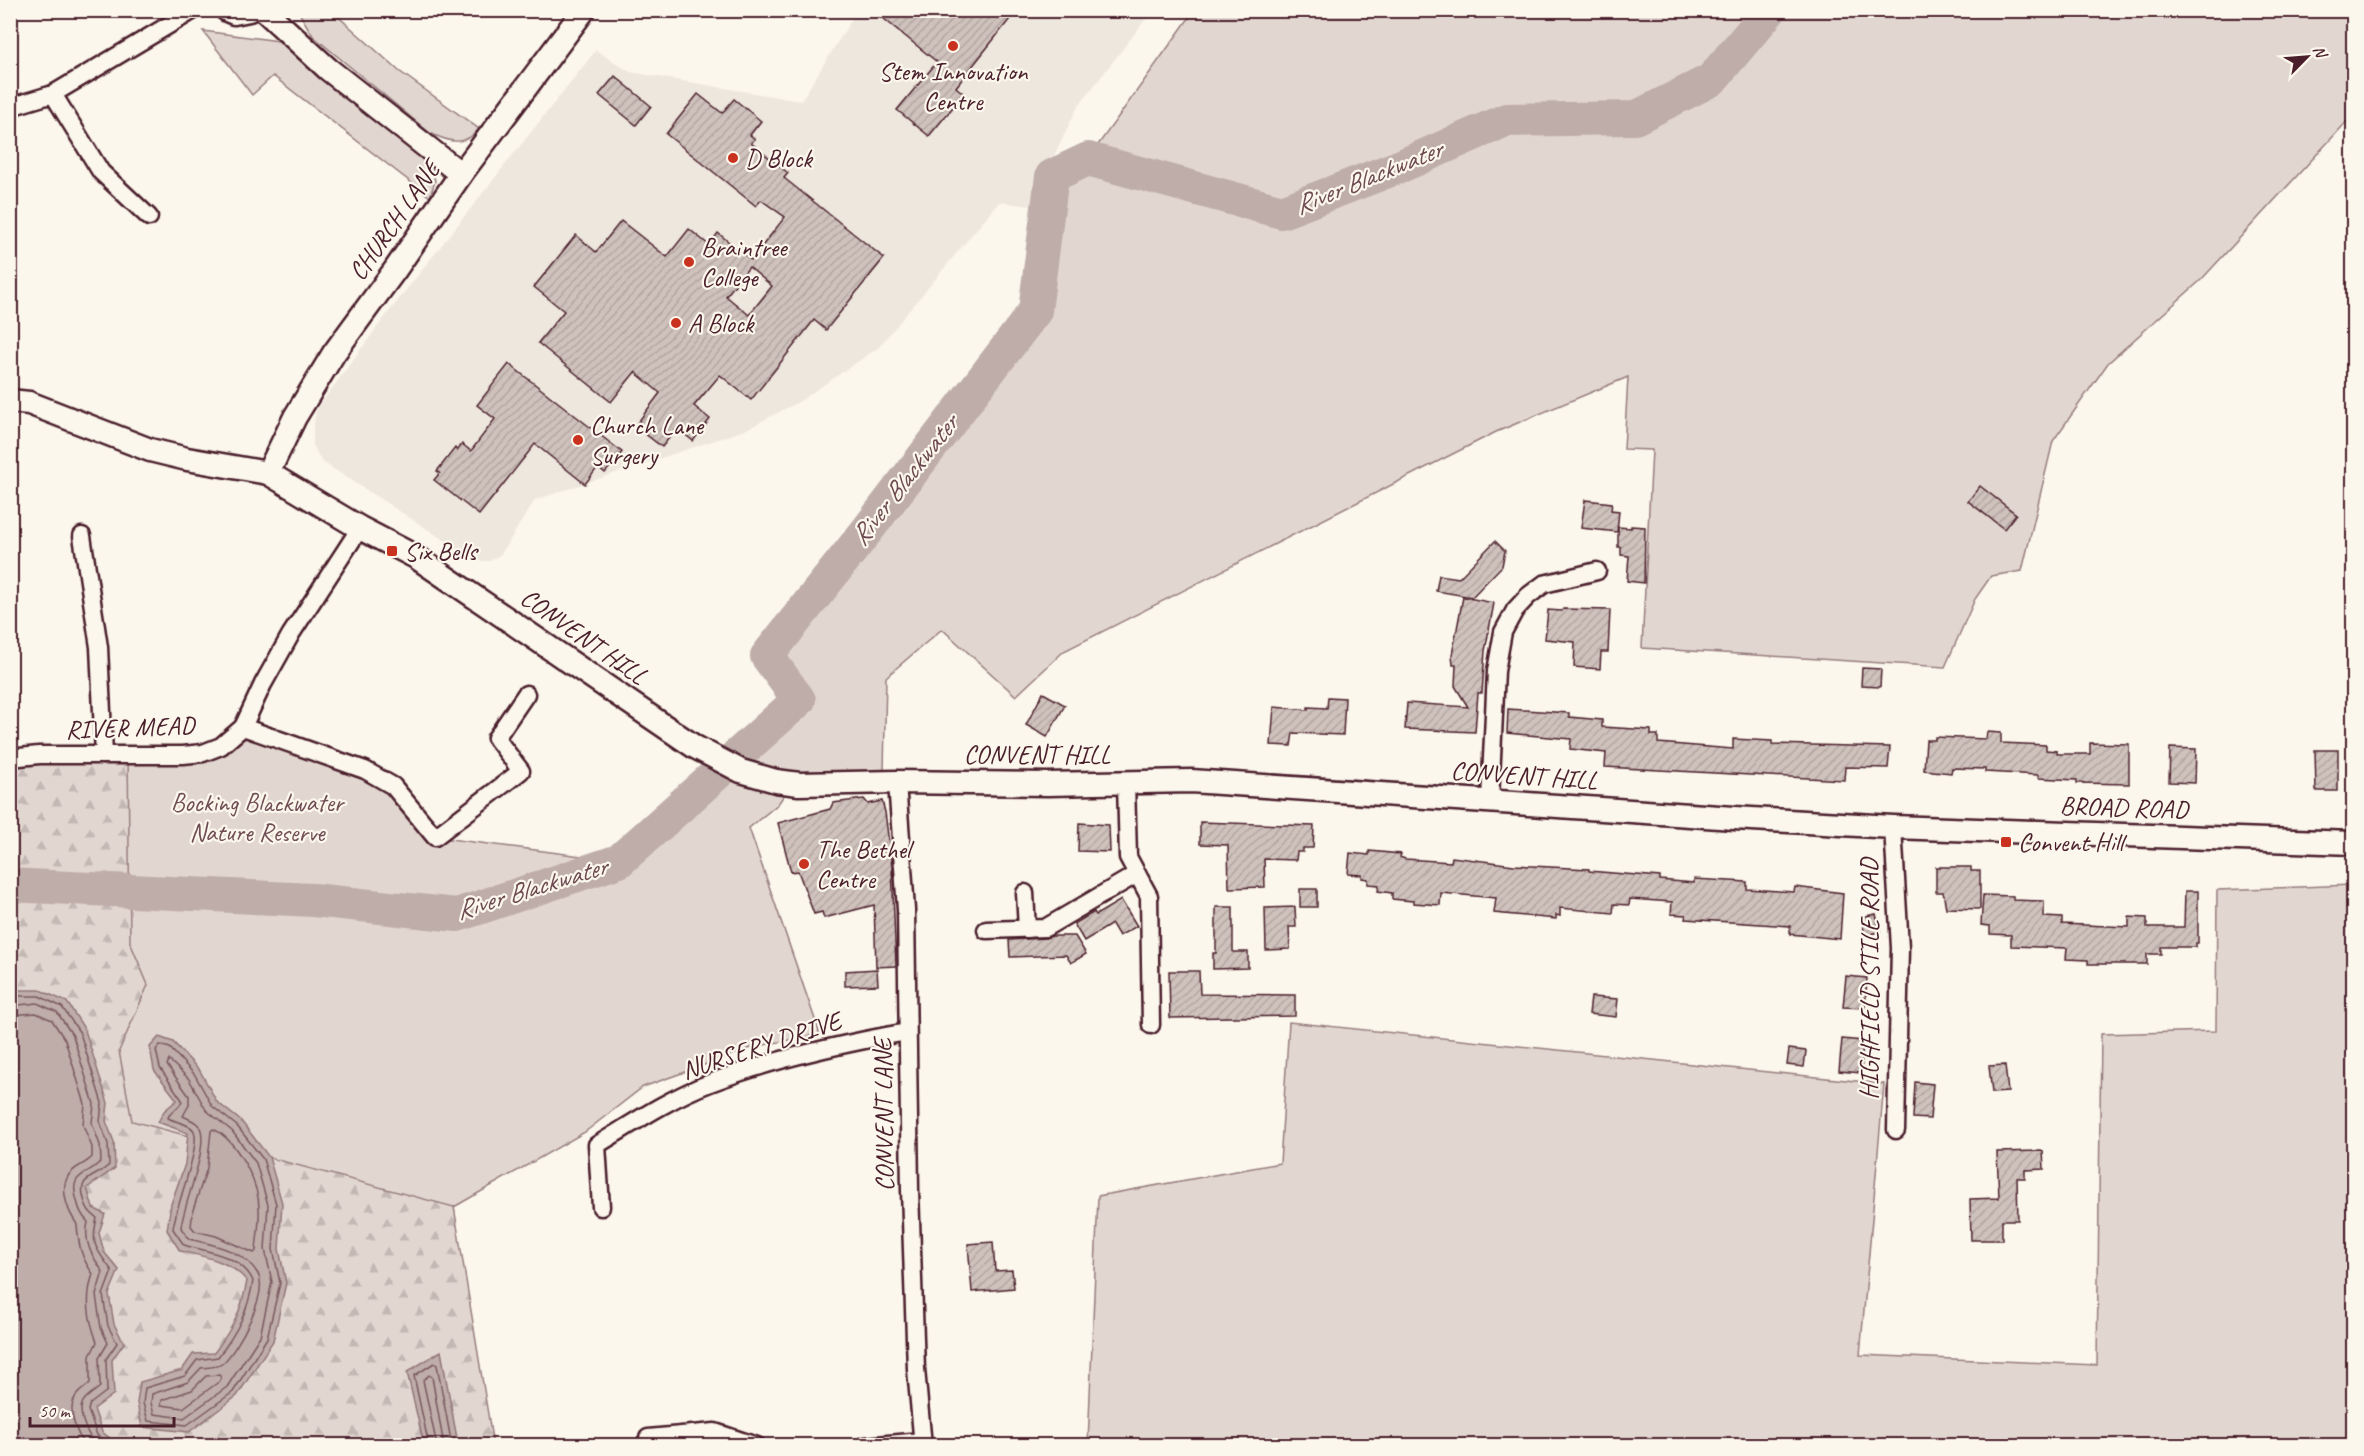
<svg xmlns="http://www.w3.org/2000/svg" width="2364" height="1456" viewBox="0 0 2364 1456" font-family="Caveat,sans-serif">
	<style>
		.built { fill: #eee7de }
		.green { fill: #e2d7d0; stroke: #967b7e; stroke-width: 1.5 }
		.forest { fill: url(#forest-firs); stroke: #967b7e; stroke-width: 1.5 }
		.water { fill: #bfadaa; stroke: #907477; stroke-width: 1.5 }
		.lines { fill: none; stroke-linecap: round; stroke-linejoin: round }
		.shore { stroke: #79585e; stroke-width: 1.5 }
		.river { stroke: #bfadaa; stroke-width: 34 }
		.building { fill: url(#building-hatch); stroke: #4a1f2b; stroke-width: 1.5; fill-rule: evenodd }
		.street-casing { stroke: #4a1f2b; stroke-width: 21 }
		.secondary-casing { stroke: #4a1f2b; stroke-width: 27 }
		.street { stroke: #fbf7ec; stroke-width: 16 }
		.secondary { stroke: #fbf7ec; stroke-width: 22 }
		.poi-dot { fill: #c8321e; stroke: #fbf7ec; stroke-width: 2 }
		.labels { text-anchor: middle; stroke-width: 4.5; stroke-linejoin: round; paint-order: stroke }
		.poi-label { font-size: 26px; fill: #4a1f2b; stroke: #fbf7ec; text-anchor: start }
		.street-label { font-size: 26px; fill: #4a1f2b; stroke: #fbf7ec }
		.park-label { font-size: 26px; fill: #704d54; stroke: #fbf7ec }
		.water-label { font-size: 27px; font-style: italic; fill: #6d4a51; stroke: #fbf7ec }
	</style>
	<defs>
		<pattern id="forest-firs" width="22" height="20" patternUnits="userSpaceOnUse" patternTransform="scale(1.5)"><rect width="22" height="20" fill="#e2d7d0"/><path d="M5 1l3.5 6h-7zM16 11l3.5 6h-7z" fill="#c3b8b3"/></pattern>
		<pattern id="building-hatch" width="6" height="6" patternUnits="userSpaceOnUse" patternTransform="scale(1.5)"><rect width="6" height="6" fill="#cfc2bc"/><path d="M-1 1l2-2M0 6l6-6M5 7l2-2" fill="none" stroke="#b3a6a2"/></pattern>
	</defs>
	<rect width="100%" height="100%" fill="#fbf7ec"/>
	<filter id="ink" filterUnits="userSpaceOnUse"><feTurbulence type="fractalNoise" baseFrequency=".0167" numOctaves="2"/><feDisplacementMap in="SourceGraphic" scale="12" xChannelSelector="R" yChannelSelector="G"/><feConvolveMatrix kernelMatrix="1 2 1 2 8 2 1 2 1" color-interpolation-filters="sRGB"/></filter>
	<g filter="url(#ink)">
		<path class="built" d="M857,11h295l-75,97 -47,98 -31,-4 -121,146 -78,53 -55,29 -210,70 -34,54 -11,7h-13l-156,-100 -8,-16v-16l3,-19 68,-92 212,-268 34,22 171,29z"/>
		<g class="green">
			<path d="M298,11h34l67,60 80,58c-15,18 -30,13 -49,4l-117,-97z"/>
			<path d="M1194,11h1159v104l-152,165 -93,83 -55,78 -31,130 -31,5 -16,23 -30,68 -303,-19 10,-198 -28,-1 4,-72 -132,55 -432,219 -48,45 -74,-67 -56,48 -2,94 -89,8 -17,25 -29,24 71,206 -66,13 -111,40 -58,45 -131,75 10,72 -453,167v-686l172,-5 60,-28 122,43 70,67 184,24 180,-160 -32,-45 102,-128 166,-217 17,-135 36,-17z"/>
			<path d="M203,31l76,10 153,125 3,15 -5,16 -157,-121 -21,19z"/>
			<path d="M2353,885v560h-1265l10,-249 182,-33 9,-141 595,62 -24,271 237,10 4,-331 115,-3 1,-141z"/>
		</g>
		<path class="forest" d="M128,752l2,190 18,43 -29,66 13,70 322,86 39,238 -482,1v-686z"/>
		<g class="water">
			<path d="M15,990h25l27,12 18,28 23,73 -2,18 8,21 1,26 -28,20 6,20 12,6 -6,19 5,19 15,18 -10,24 5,30 10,19 -12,17 2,34 -20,15 8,23 17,13h-108l-1,-449z"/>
			<path d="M159,1037l14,5 27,29 17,31 24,19 28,36 13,46 -3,46 7,34 -13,58 -36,55 -48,36 -47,-5 -5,-24 3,-21 42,-12 11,-16 21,-1c19,-26 27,-40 33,-72 -18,-21 -41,-24 -67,-30l-13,-21 4,-26 14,-40 3,-31 -30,-11 6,-11 13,-11 -23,-30 -4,-23z"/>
			<path d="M441,1351l17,93 -34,1 -17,-73z"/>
		</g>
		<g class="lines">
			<g class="shore">
				<path d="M10,999l9,-3h20l23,11 18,26 22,70 -2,19 8,22 1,21c-14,14 -32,11 -25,34 3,10 5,13 13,19 -7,29 0,31 15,53l-9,24 5,31 9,17 -11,16 1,32 -17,13 -2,6 9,25 12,11"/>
				<path d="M10,1006l27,-3 20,9 16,24 21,68 -2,19 8,22 1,16c-15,16 -33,12 -24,40 2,8 4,14 11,21 -5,20 4,34 15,50l-7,23 5,33 7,15 -9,15 1,29c-6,5 -16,10 -18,17 -4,12 7,34 15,42"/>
				<path d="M10,1015l26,-2 16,7 13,20 20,64 -2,21 9,22v10c-7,8 -20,10 -25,21 -6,11 0,30 6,40 2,4 4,5 4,8 2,21 4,31 16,48 -8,24 -5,44 4,68l-7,14v27c-4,4 -10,7 -14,13 -10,14 1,36 8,50"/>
				<path d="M160,1045l10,3 25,27 17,31 25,20 26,33 13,45 -3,45 7,34 -13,55 -34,54 -46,33 -39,-4 -5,-18 2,-15 40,-12 12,-16 21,-3c19,-25 30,-45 35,-76 -11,-26 -46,-29 -69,-36l-11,-16c2,-21 28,-83 21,-98 -3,-7 -19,-9 -26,-13 2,-8 13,-9 14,-18l-22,-32 -4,-18z"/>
				<path d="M169,1060l20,19 17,31 26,21 24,32 12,42 -3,44 7,33 -12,54 -33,51 -43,31 -30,-4 -3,-11 1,-9 36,-12 13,-14c7,-1 16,0 22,-5 15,-14 46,-70 35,-89 -14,-24 -44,-29 -69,-35l-8,-11c2,-23 30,-85 18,-102 -4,-6 -11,-7 -16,-10l6,-11v-9l-22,-31z"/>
				<path d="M213,1129c23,10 46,54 46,79 1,14 -2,28 -3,43l-2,2 -38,-17 -21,-5 -4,-5 2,-16 14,-42 4,-37z"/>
				<path d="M219,1375l2,2 -1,4 -37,27 -22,-3 1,-5 30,-10 14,-14z"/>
				<path d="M429,1446l-15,-70 20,-13 3,2 15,81"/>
				<path d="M437,1446l-14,-66 6,-5 3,2 12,69"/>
			</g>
			<path class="river" d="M10,885l303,15 144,15 162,-54 180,-161 -32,-44 102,-128 166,-217 17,-135 36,-17 194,53 119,-46 105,-46 129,-2 76,-38 59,-70"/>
		</g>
		<g class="building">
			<path d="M873,10h144l-61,77 8,7 -35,42 -32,-26 40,-48z"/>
			<path d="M615,76l36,30 -15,19 -37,-30z"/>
			<path d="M698,94l24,19 12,-14 27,22 -11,14 5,4 -4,4 37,30 -4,5 100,80 -58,72 -12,-10 -63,80 -31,-25 -26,31 16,13 -17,22 -16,-13 -15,19 -27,-21 25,-33 -25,-21 -24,30 -73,-59 26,-32 -30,-24 42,-52 20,17 25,-31 46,36 22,-28 20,16 9,-12 33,27 34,-43 -24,-17 -5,6 -90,-72zM749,267l23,19 -23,29 -23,-19z"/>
			<path d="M509,364l113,88 -17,21 -7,-6 -13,17 -50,-40 -56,71 -45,-35 6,-7 -3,-2 18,-23 2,3 5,-7 9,7 24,-32 -18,-14z"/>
			<path d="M1980,486l36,28 -12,15 -36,-28z"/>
			<path d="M1585,500l27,3 -1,7 8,1 -2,21 -36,-4z"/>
			<path d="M1631,526l14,1 -1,56 -17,-2 2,-25 -8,-1v-8h-3v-20l13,1z"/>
			<path d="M1495,541l10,10 -3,15 -30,31 -36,-6 3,-16 20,3z"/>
			<path d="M1463,597l31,6 -9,48 -3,42h-4l-3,39 -70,-3 2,-26 61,4 -13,-21 1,-21h-3l-1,-10z"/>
			<path d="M1563,609l47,1 -2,42h-7l-1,17 -26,-2 1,-25 -30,-3 3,-29 14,1z"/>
			<path d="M1862,668l19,1 -1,18 -19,-1z"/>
			<path d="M1043,693l22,12 -18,32 -21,-12z"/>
			<path d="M1328,697l17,1 -2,37 -50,-2 -2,13 -20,-1 3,-38 34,3v-3l19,1z"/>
			<path d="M1508,709l61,4v4l33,3v7l49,3v5h7v8l75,6v-10l39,2v3l118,3 -2,21 -43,-1 -1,13 -239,-13 1,-14 -36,-4 1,-10 -64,-6z"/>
			<path d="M1987,732l14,1v10l45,2v5l11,1v3h33v-11l39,1v40l-52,-1v-3l-39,-2v-3l-53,-3v-3l-33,-1 -1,5 -27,-3 2,-30h9v-3l51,2z"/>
			<path d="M2170,748l26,1 -1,34 -26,-1z"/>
			<path d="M2315,750h23v41h-22z"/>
			<path d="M864,799l4,5 14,-3 3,11 7,55 4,99 -20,1 -2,-62 -50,13 -2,-6 -8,2 -16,-43 -7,1 -13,-49 52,-14 3,-6z"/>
			<path d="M1200,822l114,4 -1,22h-10v4h-6l-1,8 -32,-1 1,28 -36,1 -1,-43 -28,-1z"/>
			<path d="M1079,823l30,2 1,27 -32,-1z"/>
			<path d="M1369,851l32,3 -1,3 5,2 46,3 1,-5 62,8 75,4v2l71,6v3l34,3v-4l53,3v7l47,3 1,-5 48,6 -3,46 -50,-5v-8l-105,-7 1,-4 -15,-1 1,-12 -42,-3 -1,6 -15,-1 -1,9 -53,-5v8l-4,-1v4l-62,-6 2,-15 -55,-5 -1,12 -27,-2v-2l-21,-2v-6l-14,-2 1,-6 -11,-1v-5l-6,-1v-3l-14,-1 2,-21 19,2z"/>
			<path d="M1936,867h35v4h9v38l-34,-1 -3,-16h-7z"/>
			<rect x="1300" y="889" width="17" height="18"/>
			<path d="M2185,891h13v52h-2v4h-35v7h-14v10h-59v-4l-22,-1 1,-11 -56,-2v-11l-21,-1v-8l-9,-1 2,-30 30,1v4l31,1v16l18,1v6l67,3v-10l18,1v9h37z"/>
			<path d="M1121,900l16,26 -18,10 -7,-12 -28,17 -10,-17 20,-12 2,3z"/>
			<path d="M1216,907h17v45h15v16l-35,1v-16h3z"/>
			<path d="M1295,907l1,20h-7l1,22 -24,1 -1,-42z"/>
			<path d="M1876,914l4,18 -15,3 -4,-18z"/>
			<path d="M1052,936h23l11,18 -15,9 -5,-8 -56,2 -1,-17 36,-2z"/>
			<path d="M877,969l1,16 -33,1v-15z"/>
			<path d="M1169,971h30l1,23 95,1v21l-125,2z"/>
			<path d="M1846,976l21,2 -2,30 -22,-1z"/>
			<path d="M1591,997l27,2 -2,18 -27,-3z"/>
			<path d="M1842,1039l21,2 -2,32 -22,-2z"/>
			<path d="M1789,1049l17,2 -2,16 -17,-2z"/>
			<path d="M2005,1065l3,27 -16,1 -3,-27z"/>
			<path d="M1915,1082l18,2 -3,35 -17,-1z"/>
			<path d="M2043,1151l1,18 -19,1v8h-8l1,42h-16v20h-31l-1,-41 29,-1 -2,-46z"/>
			<path d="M993,1242l2,29 17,-1 2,18 -42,4 -4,-48z"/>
		</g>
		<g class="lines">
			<defs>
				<g id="street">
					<path d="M53,94l48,78 48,45"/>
					<path d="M10,107l43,-13 141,-84"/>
					<path d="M82,536l17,111 5,108"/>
					<path d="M243,727l122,43 28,16 42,51 86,-66 -25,-33 30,-44"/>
					<path d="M10,758l29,-3h144l20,-2 18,-7 22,-19 20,-43 28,-50 69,-106"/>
					<path d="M897,782l9,128 4,280 6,179 7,77"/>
					<path d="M1126,783l2,74 21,39 2,129"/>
					<path d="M1490,801l6,-130 7,-39 12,-22 13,-14 16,-12 53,-13"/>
					<path d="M1893,827l7,121 -4,182"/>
					<path d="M1025,893l2,36"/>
					<path d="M986,930l59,-2 92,-54"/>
					<path d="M601,1207l-4,-62c36,-22 73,-47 113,-62 63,-24 130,-39 197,-51"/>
					<path d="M647,1446l1,-8 67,-6 42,14"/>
					<path d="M865,1446l57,-5"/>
				</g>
				<g id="secondary">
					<path d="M227,10l7,3 15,-3"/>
					<path d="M264,10l64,59 133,105"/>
					<path d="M10,401l19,2 121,47 37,9 81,14 92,55 56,29 279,190 46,24 35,10 23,3 98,-2 151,2 143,-3 543,37 159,9 461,16"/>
					<path d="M268,473l27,-56 39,-64 61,-83 66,-96 123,-164"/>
				</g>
			</defs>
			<use href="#street" class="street-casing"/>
			<use href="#secondary" class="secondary-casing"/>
			<use href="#street" class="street"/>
			<use href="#secondary" class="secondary"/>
		</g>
	</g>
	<g class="poi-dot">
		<circle cx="953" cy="46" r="6"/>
		<circle cx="733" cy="158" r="6"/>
		<circle cx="689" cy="262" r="6"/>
		<circle cx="676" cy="323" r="6"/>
		<circle cx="578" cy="440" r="6"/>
		<rect x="386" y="545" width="12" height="12" rx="3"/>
		<rect x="2000" y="836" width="12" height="12" rx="3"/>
		<circle cx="804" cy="864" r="6"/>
	</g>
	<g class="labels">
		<g class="poi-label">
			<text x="953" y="80" text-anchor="middle">Stem Innovation<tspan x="953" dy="30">Centre</tspan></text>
			<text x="745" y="167">D Block</text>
			<text x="701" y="256">Braintree<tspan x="701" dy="30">College</tspan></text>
			<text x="688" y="332">A Block</text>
			<text x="590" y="434">Church Lane<tspan x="590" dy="30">Surgery</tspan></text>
			<text x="404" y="560">Six Bells</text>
			<text x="2018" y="851">Convent Hill</text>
			<text x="816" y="858">The Bethel<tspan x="816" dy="30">Centre</tspan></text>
		</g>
		<g class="street-label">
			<text transform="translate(394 220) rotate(-55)" y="9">CHURCH LANE</text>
			<text transform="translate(584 636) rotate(35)" y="9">CONVENT HILL</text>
			<text transform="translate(130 727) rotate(-2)" y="9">RIVER MEAD</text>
			<text x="1037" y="763">CONVENT HILL</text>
			<text transform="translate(1524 775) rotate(4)" y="9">CONVENT HILL</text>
			<text transform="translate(2124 807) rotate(2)" y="9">BROAD ROAD</text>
			<text transform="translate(1869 979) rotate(-90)" y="9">HIGHFIELD STILE ROAD</text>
			<text transform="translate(761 1045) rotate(-18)" y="9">NURSERY DRIVE</text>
			<text transform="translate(883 1115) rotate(-91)" y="9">CONVENT LANE</text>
		</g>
		<g class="park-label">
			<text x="257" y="811">Bocking Blackwater<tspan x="257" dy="30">Nature Reserve</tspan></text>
		</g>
		<g class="water-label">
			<text transform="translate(1368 177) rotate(-22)" y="9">River Blackwater</text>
			<text transform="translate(904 480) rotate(-52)" y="9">River Blackwater</text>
			<text transform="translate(531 888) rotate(-17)" y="9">River Blackwater</text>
		</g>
	</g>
	<rect width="2364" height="1456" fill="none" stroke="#fbf7ec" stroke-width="36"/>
	<rect x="18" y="18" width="2328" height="1420" fill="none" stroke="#4a1f2b" stroke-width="2" filter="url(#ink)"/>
	<g transform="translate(2307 57) rotate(65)" stroke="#fbf7ec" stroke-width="4.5" paint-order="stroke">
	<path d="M0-4.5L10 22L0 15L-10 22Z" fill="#4a1f2b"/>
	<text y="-9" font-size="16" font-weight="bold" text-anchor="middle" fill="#4a1f2b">N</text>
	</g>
	<path d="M30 1417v9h144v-9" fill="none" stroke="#4a1f2b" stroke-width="3"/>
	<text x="39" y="1417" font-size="18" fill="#4a1f2b" stroke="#fbf7ec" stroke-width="4.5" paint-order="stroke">50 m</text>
</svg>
